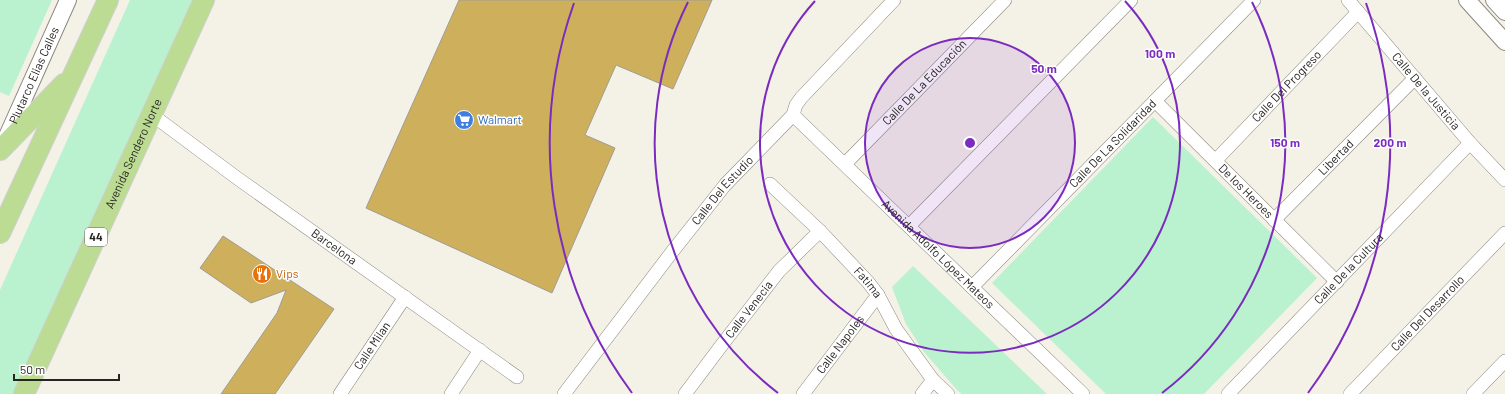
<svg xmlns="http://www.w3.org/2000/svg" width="1505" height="394" viewBox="0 0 1505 394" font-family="Barlow,sans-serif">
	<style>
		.green { fill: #baf1ce }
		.building { fill: #ceb05c; stroke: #9f9c93 }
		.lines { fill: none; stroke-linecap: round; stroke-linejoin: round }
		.minor-casing { stroke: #8b887f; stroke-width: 14 }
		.tertiary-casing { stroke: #8b887f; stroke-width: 18 }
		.primary-casing { stroke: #cfcfce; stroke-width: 22 }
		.minor { stroke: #fff; stroke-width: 13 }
		.tertiary { stroke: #fff; stroke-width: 16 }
		.primary { stroke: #bcdc94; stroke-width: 20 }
		.ring { fill: none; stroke: #7b2cbf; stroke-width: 2 }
		.labels { text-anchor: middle; stroke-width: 3; stroke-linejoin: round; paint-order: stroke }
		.shield { fill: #fff; stroke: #686664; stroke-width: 1 }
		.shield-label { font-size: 11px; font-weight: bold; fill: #272522 }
		.street-label { font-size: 12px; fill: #272522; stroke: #fff }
		.shop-label { font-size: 12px; fill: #366cbe; stroke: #fff; text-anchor: start }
		.food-label { font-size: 12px; fill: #c56008; stroke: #fff; text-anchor: start }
		.centre { fill: #7b2cbf; stroke: #fff; stroke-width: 2 }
		.ring-label { font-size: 12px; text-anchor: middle; font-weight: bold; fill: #7b2cbf; stroke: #fff; stroke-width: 3; stroke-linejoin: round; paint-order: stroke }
	</style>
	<rect width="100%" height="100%" fill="#f4f1e7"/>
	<g class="green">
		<path d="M0,0h52l-43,96 -9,-4z"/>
		<path d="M130,0h62l-179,394h-13v-104z"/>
		<path d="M1153,117l164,161 -113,116h-98l-114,-111z"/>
		<path d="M913,266l134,128h-85l-4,-3 -34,-39 -18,-28 -14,-37z"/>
	</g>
	<g class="building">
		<path d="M459,0h253l-39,89 -57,-24 -31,70 30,13 -63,145 -186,-85z"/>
		<path d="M223,236l111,73 -59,85h-54l56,-81 9,-23 -35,13 -51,-35z"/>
	</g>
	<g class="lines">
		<defs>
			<g id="minor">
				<path id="s1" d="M1348,0l122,143 35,37"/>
				<path id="s2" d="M1155,101l182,181"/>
				<path id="s3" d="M151,114l86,64 280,199"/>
				<path id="s4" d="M793,115l290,279"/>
				<path id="s5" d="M1216,160l142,-148"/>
				<path id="s6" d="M845,164l160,-164"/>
				<path id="s7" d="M770,184l50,47 48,51 10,13 18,34 37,51 15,14"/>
				<path id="s8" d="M1274,220l141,-142"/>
				<path d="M909,226l222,-226"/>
				<path id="s9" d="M972,287l282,-287"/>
				<path id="s10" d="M340,394l65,-97"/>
				<path d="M451,394l29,-44"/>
				<path id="s11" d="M564,394l108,-142 53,-67 68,-70 3,-10 5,-7 93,-98"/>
				<path id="s12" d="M685,394l36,-48 58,-75 41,-40"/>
				<path id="s13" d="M803,394l75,-99"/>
				<path d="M922,394l11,-14"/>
				<path id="s14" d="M1228,394l242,-251"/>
				<path id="s15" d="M1350,394l155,-161"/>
				<path d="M1473,394l32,-33"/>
			</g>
			<g id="tertiary">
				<path d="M1467,0l38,42"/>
				<path d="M1494,0l11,12"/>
				<path id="s16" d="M4,143l64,-143"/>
			</g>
			<g id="primary">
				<path d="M0,150l64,-66"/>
				<path d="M0,233l108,-233"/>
				<path id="s17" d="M24,394l180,-394"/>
			</g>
		</defs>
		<use href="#minor" class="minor-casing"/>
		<use href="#tertiary" class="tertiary-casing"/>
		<use href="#primary" class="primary-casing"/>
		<use href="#minor" class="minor"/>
		<use href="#tertiary" class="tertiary"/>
		<use href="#primary" class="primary"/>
	</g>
	<circle cx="970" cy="143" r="105" fill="#7b2cbf" fill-opacity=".12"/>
	<g class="ring">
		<circle cx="970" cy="143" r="105"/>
		<path d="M1125 1A210 210 0 1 1 815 1"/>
		<path d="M778 393A315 315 0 0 1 688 2M1252 2A315 315 0 0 1 1162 393"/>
		<path d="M632 393A420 420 0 0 1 574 3M1366 3A420 420 0 0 1 1308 393"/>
	</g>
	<defs>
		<symbol id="supermarket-disc" viewBox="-11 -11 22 22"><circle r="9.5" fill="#3f7fe0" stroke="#fff"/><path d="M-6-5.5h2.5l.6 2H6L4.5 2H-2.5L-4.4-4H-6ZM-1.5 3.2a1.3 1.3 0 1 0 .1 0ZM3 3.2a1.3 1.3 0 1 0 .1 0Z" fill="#fff"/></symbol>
		<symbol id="restaurant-disc" viewBox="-11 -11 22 22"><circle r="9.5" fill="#e8710a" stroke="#fff"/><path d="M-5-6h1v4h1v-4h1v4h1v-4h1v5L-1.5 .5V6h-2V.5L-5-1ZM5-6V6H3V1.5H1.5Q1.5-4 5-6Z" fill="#fff"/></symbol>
	</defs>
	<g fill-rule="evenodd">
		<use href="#supermarket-disc" x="453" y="109" width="22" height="22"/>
		<use href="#restaurant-disc" x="251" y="263" width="22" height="22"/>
	</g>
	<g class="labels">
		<rect class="shield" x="85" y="228" width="22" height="18" rx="3"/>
		<g class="shield-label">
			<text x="96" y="241">44</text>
		</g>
		<g class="street-label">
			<text dy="4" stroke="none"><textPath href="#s16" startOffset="74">Plutarco Elias Calles</textPath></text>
			<text dy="4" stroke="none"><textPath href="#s6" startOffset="114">Calle De La Educación</textPath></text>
			<text dy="4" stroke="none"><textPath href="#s5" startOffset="102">Calle Del Progreso</textPath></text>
			<text dy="4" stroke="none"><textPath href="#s1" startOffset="120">Calle De la Justicia</textPath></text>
			<text dy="4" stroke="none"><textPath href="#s9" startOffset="201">Calle De La Solidaridad</textPath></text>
			<text dy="4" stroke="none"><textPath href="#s17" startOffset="264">Avenida Sendero Norte</textPath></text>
			<text dy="4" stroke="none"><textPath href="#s8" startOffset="88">Libertad</textPath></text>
			<text dy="4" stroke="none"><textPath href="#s11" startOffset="258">Calle Del Estudio</textPath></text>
			<text dy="4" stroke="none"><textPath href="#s2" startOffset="128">De los Heroes</textPath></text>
			<text dy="4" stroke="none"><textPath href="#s3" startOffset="226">Barcelona</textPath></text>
			<text dy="4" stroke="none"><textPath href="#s4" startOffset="201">Avenida Adolfo López Mateos</textPath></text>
			<text dy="4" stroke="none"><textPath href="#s14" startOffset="174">Calle De la Cultura</textPath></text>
			<text dy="4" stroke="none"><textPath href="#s7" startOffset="139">Fatima</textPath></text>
			<text dy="4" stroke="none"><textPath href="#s12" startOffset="106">Calle Venecia</textPath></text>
			<text dy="4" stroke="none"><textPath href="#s15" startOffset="112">Calle Del Desarrollo</textPath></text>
			<text dy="4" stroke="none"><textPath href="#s13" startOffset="62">Calle Napoles</textPath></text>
			<text dy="4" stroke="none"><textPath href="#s10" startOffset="58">Calle Milan</textPath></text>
		</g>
		<g class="shop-label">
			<text x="478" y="124">Walmart</text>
		</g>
		<g class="food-label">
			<text x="276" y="278">Vips</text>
		</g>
	</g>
	<circle cx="970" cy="143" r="6" class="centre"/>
	<g class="ring-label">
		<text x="1160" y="58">100 m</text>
		<text x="1044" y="73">50 m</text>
		<text x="1285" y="147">150 m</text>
		<text x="1390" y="147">200 m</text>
	</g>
	<path d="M14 374v6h105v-6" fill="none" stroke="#272522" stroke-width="2"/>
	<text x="20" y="374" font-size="12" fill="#272522" stroke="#ffffff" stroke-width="3" paint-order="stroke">50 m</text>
</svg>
